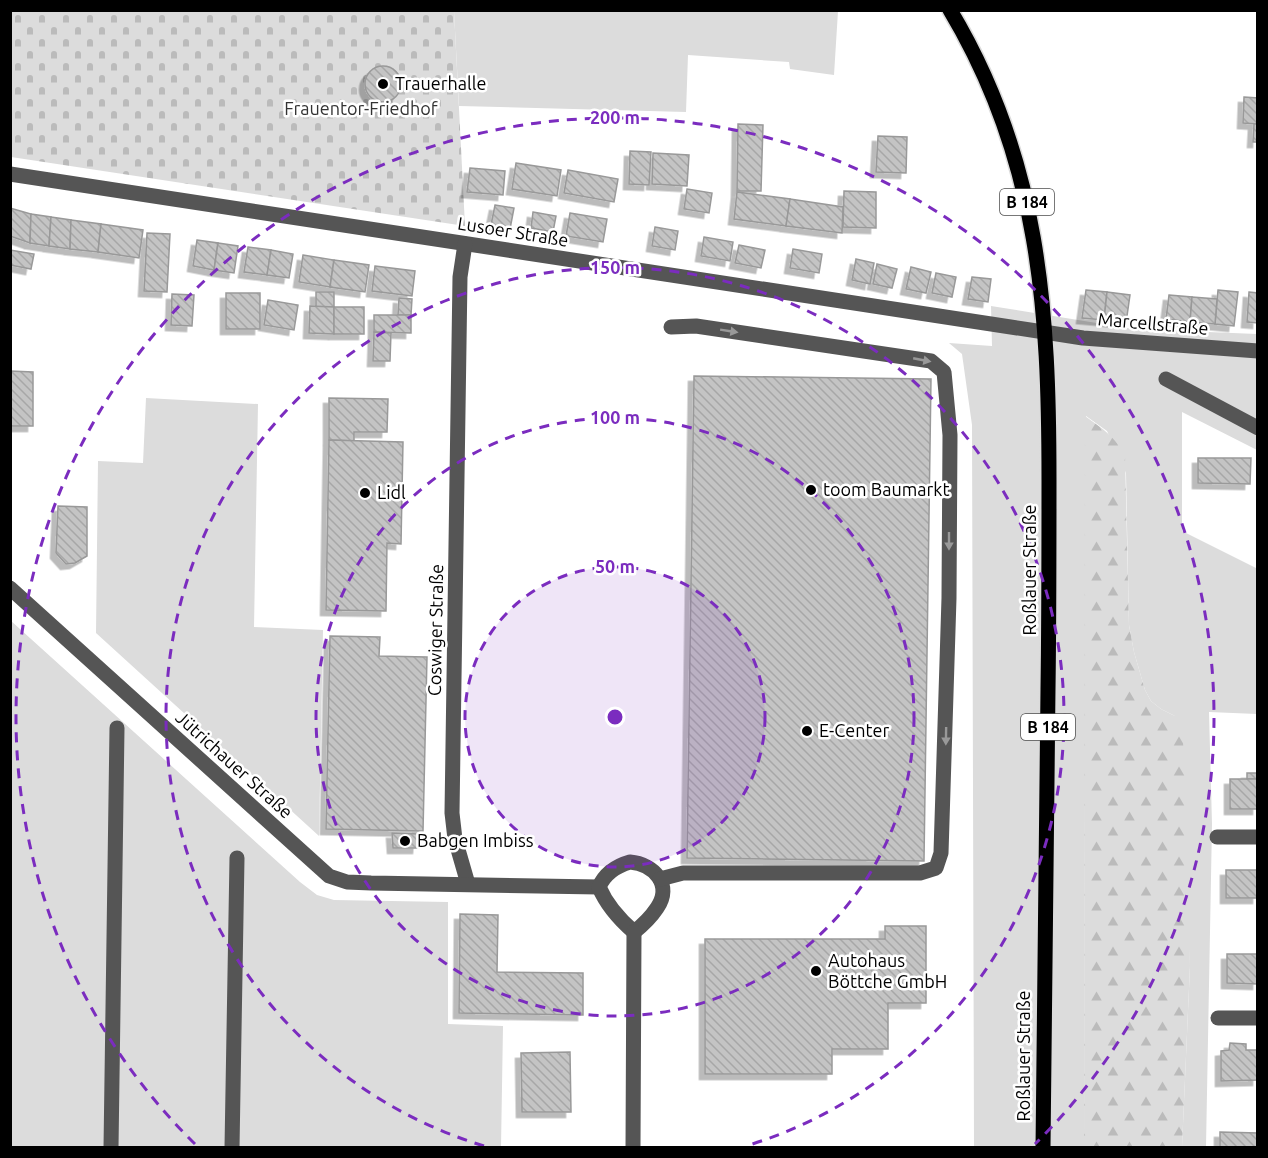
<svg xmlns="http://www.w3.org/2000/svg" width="1268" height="1158" viewBox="0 0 1268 1158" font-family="Ubuntu,sans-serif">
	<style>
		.green { fill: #dcdcdc }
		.forest { fill: url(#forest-firs) }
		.cemetery { fill: url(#cemetery-stones) }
		.building { fill: url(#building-back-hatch); stroke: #999; stroke-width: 1.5; filter: url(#shadow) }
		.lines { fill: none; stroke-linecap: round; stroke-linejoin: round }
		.major-casing { stroke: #dbdbdb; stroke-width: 18 }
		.minor { stroke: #555; stroke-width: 15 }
		.major { stroke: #000; stroke-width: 15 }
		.oneway { fill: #999 }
		.ring { fill: none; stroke: #7b2cbf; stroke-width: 3; stroke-dasharray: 10 8 }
		.poi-dot { fill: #000; stroke: #fff; stroke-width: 2 }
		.labels { text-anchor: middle; stroke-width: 5; stroke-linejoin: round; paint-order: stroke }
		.shield { fill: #fff; stroke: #4c4c4c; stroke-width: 1.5 }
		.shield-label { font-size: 16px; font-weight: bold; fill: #000 }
		.poi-label { font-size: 18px; fill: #000; stroke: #fff; text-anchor: start }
		.park-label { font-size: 18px; fill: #333; stroke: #fff }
		.street-label { font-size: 18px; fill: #000; stroke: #fff }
		.centre { fill: #7b2cbf; stroke: #fff; stroke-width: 3 }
		.ring-label { font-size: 18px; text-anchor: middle; font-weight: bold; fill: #7b2cbf; stroke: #fff; stroke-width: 5; stroke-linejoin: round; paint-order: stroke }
	</style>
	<defs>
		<pattern id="forest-firs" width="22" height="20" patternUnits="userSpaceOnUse" patternTransform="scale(1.5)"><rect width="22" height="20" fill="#dcdcdc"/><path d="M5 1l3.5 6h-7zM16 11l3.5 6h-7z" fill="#bbb"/></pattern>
		<pattern id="cemetery-stones" width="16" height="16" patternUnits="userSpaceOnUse" patternTransform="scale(1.5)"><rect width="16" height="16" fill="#dcdcdc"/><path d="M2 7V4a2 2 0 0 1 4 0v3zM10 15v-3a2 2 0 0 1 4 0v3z" fill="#bbb"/></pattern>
		<pattern id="building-back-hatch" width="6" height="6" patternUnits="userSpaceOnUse" patternTransform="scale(1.5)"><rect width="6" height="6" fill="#c4c4c4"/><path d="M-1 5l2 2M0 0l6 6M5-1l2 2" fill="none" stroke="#a7a7a7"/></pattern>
		<filter id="shadow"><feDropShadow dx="-5.5" dy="5.5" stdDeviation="0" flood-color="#0004"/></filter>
	</defs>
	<rect width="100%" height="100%" fill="#fff"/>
	<g class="green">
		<path d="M454,11h384l-4,64 -44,-6 -1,-7 -101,-7 -2,57 -227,-6z"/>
		<path d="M991,306l143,23 123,5v116l-75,-38v119l76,38 -1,145 -48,-2 3,112 -6,323h-24l8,-181 -15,-250 -14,-7 -10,-8 -6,-11 -11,-38 -5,-27 -3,-152 -19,-42 -21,-15 -2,731h-110l-2,-722 -10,-71 -13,-11 43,3z"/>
		<path d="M146,398l112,6 -4,223 69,3 -4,206 -223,-203 2,-172 45,2z"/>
		<path d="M10,620l290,262 17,13 17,5 114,2v122l55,2 -2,121h-490z"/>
	</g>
	<path class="forest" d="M1085,416c17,12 30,21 40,39l4,170 5,27 11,38 6,11 10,8 14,7 5,8 3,17 4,74 3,151 -8,181h-98z"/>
	<path class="cemetery" d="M10,11h444l11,215 -454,-69z"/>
	<g class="building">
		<circle cx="383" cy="84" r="18"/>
		<path d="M1244,97l14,1v26l-15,-1z"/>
		<path d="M738,124l25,1 -2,66h-24z"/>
		<path d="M1254,124h4v18h-5z"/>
		<path d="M878,136l29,1 -1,36 -30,-1z"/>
		<path d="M630,151l21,1 -2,33 -20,-1z"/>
		<path d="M653,153l36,2 -2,31 -35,-2z"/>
		<path d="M516,163l45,7 -4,26 -45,-7z"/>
		<path d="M470,168l35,3 -2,24 -36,-3z"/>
		<path d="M568,170l50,9 -4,23 -50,-9z"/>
		<path d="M687,189l25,4 -3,20 -25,-4z"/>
		<path d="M844,191l32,1v36l-33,-1z"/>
		<path d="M737,192l53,7 -4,27 -52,-7z"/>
		<path d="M790,199l53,8 -1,26 -56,-7z"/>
		<path d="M495,205l19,3 -4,21 -19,-4z"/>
		<path d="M10,208l21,6 -1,29 -20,-7z"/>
		<path d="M533,212l23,4 -3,16 -22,-4z"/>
		<path d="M570,213l37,6 -4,23 -37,-6z"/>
		<path d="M31,214l20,3 -2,29 -19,-3z"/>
		<path d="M51,217l20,3 -1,29 -21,-3z"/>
		<path d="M71,220l30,4 -3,28 -28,-3z"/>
		<path d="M101,224l42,6 -4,28 -41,-6z"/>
		<path d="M655,227l23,4 -3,19 -23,-4z"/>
		<path d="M147,233l23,1 -3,58 -23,-1z"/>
		<path d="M704,237l29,5 -3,19 -29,-5z"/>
		<path d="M197,240l21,3 -4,27 -21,-4z"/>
		<path d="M218,243l20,3 -4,27 -20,-3z"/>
		<path d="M739,245l26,5 -4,18 -26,-5z"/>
		<path d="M248,247l23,3 -4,25 -23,-3z"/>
		<path d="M793,249l29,5 -3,19 -29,-5z"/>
		<path d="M10,250l24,4 -3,15 -21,-4z"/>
		<path d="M271,250l22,4 -4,24 -22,-3z"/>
		<path d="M303,255l31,5 -4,27 -31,-5z"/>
		<path d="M856,259l18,4 -4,21 -18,-4z"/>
		<path d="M334,260l35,5 -4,27 -35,-5z"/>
		<path d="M877,264l20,5 -5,19 -19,-4z"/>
		<path d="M375,266l40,5 -3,25 -40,-5z"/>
		<path d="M911,267l20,5 -5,21 -20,-4z"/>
		<path d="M936,273l20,4 -4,20 -20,-4z"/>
		<path d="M972,277l19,2 -3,23 -20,-3z"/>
		<path d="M1086,290l21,2 -3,28 -22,-2z"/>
		<path d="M1218,290l20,2 -4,34 -19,-2z"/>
		<rect x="316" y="292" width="18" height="15"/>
		<path d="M1107,292l23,3 -4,28 -22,-3z"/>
		<path d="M1249,292l9,1v30l-11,-1z"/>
		<rect x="226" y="293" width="34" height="36"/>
		<path d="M172,294l22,1 -2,31 -21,-1z"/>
		<path d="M1169,295l23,2 -2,25 -24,-3z"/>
		<path d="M1192,297l25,2 -2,25 -25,-2z"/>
		<path d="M399,298l13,1 -1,16h-13z"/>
		<path d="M268,300l30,5 -4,25 -30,-5z"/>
		<path d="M310,306l24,1v27l-25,-1z"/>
		<rect x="334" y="307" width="30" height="27"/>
		<path d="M374,315h37v18l-37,-1z"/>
		<path d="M374,332l17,1 -1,28h-17z"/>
		<path d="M10,371l23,1v54h-23z"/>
		<path d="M694,376l237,3 -7,482 -237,-3z"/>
		<path d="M329,398l59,1 -1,33h-33v9l-25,-1z"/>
		<path d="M329,440l74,2 -2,102 -14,-1 -1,68 -60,-1z"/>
		<path d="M1198,458h53l-1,26 -52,-1z"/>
		<path d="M58,506l29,1v49l-12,7 -9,1 -10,-11z"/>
		<path d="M330,636l50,1 -1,19 48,1 -4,174 -97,-2z"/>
		<rect x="1247" y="773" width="11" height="6"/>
		<rect x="1230" y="779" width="28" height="30"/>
		<path d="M392,833l27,1 -1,14h-25z"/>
		<rect x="1226" y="870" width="32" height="28"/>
		<path d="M460,914l38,1 -1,57 86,1v42l-124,-2z"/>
		<path d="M885,926h41v77h-38v46h-56v25h-127v-135h180z"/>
		<path d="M1227,954h31v30l-31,-1z"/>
		<path d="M1230,1043l16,1v6h12v30l-37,1v-30l8,-1z"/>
		<path d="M570,1052l1,60h-49l-1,-59z"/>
		<path d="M1220,1132l38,1v15h-38z"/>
	</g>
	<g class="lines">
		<defs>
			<path id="major" d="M950,10c90,150 99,301 99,470 0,70 0,140 -1,209 -2,153 -3,306 -5,459"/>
		</defs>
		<use href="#major" class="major-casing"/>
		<g class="minor">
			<path d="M10,174l1073,164 175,13"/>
			<path d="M465,244l-5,33 -8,536 3,26 13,45"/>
			<path d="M1166,379l92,49"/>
			<path d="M10,588l319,288 18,6 24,1 228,4"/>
			<path d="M1217,837h41"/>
			<path d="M630,862c24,2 43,23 27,46 -6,9 -14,17 -23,24 -15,-13 -27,-26 -35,-45 6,-14 17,-21 31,-25z"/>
			<path d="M660,879l23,-6h237l16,-5 5,-15 8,-255 1,-163 -6,-63 -13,-11 -235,-35 -25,1"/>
			<path d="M1218,1018h40"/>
			<path d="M111,1148l6,-420"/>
			<path d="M232,1148l5,-290"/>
			<path d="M633,1148l1,-216"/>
		</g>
		<use href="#major" class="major"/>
	</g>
	<defs><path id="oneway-solid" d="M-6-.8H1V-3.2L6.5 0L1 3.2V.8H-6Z" transform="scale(1.5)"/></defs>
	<g class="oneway">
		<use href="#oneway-solid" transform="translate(729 331) rotate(9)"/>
		<use href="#oneway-solid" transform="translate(922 360) rotate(11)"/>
		<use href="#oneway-solid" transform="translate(949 541) rotate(90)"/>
		<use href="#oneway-solid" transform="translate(946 736) rotate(91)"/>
	</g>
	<circle cx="615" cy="717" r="150" fill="#7b2cbf" fill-opacity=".12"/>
	<g class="ring">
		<circle cx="615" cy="717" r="150"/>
		<circle cx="615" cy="717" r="299"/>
		<path d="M484 1146A449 449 0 1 1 746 1146"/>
		<path d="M195 1144A599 599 0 1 1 1035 1144"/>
	</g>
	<g class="poi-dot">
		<circle cx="383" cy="84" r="6"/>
		<circle cx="811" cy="490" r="6"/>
		<circle cx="365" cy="493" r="6"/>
		<circle cx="807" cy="731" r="6"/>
		<circle cx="405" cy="841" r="6"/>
		<circle cx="816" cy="971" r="6"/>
	</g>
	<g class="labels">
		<g class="shield">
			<rect x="1000" y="189" width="54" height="26" rx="4.5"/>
			<rect x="1021" y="714" width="54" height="26" rx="4.5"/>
		</g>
		<g class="shield-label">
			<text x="1027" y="208">B 184</text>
			<text x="1048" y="733">B 184</text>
		</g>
		<g class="poi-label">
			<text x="395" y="90">Trauerhalle</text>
			<text x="823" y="496">toom Baumarkt</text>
			<text x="377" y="499">Lidl</text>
			<text x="819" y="737">E-Center</text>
			<text x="417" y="847">Babgen Imbiss</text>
			<text x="828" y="967">Autohaus<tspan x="828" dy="21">Böttche GmbH</tspan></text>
		</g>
		<g class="park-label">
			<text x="361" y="115">Frauentor-Friedhof</text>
		</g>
		<g class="street-label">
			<text transform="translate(513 232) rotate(9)" y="6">Lusoer Straße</text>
			<text transform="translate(1153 324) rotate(5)" y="6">Marcellstraße</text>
			<text transform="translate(1030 570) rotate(-90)" y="6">Roßlauer Straße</text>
			<text transform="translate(436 630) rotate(-89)" y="6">Coswiger Straße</text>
			<text transform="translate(234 765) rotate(42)" y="6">Jütrichauer Straße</text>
			<text transform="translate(1024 1056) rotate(-90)" y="6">Roßlauer Straße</text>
		</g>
	</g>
	<circle cx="615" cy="717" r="9" class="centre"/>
	<g class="ring-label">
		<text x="615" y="124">200 m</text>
		<text x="615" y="274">150 m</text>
		<text x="615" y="424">100 m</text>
		<text x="615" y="573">50 m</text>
	</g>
	<rect width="1268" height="1158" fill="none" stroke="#000000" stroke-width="24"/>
</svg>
